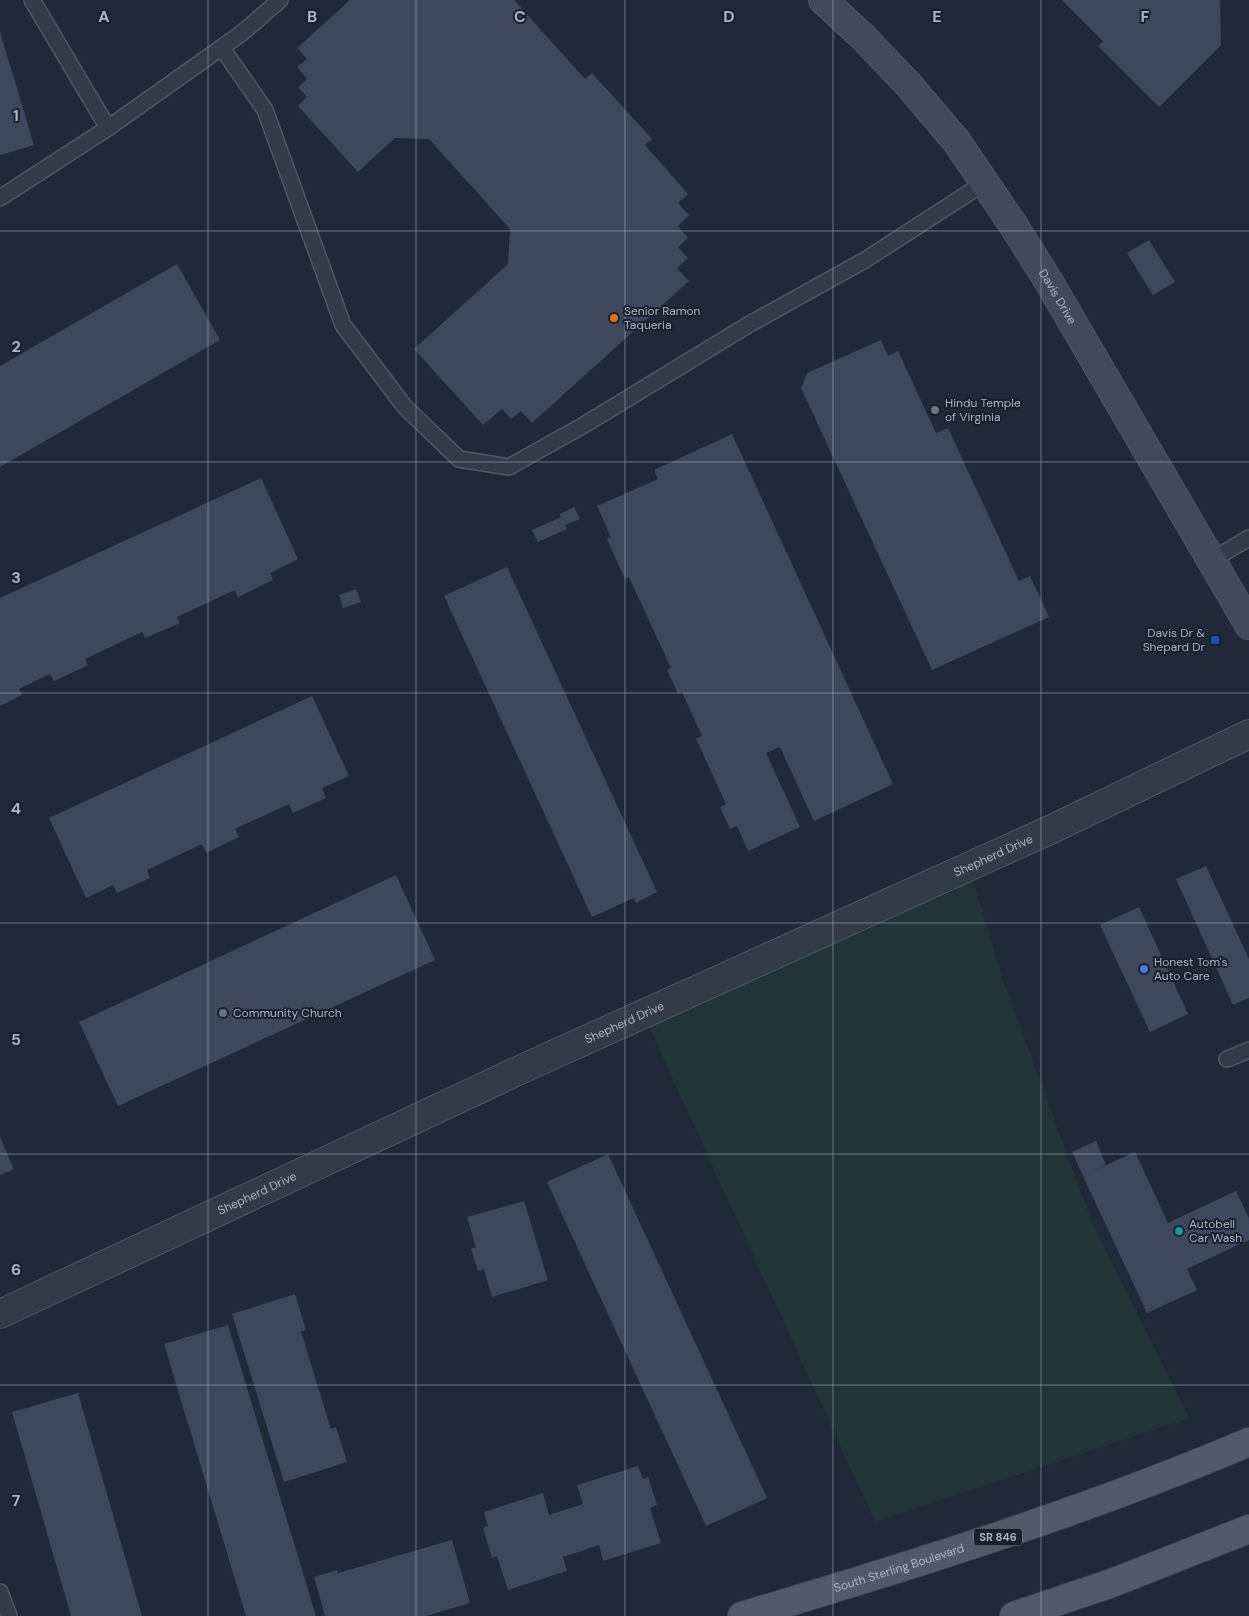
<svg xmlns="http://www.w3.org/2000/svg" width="1249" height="1616" viewBox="0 0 1249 1616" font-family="'DM Sans',sans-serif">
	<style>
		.green { fill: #213538 }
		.building { fill: #3d495a }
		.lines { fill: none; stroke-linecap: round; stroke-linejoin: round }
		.service-casing { stroke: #505866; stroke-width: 18 }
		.minor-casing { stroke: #505866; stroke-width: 30 }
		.secondary-casing { stroke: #505866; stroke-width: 30 }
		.primary-casing { stroke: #3c4451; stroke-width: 30 }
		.service { stroke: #323b48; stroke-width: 15 }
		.minor { stroke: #323b48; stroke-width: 28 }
		.secondary { stroke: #404a5b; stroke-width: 28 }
		.primary { stroke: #505a68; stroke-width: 28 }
		.grid { fill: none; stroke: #acb5c5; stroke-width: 1; stroke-opacity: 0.55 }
		.food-dot { fill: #e8710a; stroke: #18202c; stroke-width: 2 }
		.worship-dot { fill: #6b7280; stroke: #18202c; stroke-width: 2 }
		.transit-dot { fill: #1a4fb4; stroke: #18202c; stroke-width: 2 }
		.shop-dot { fill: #3f7fe0; stroke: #18202c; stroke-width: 2 }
		.culture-dot { fill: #0f9aa8; stroke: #18202c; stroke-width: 2 }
		.labels { text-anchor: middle; stroke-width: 4; stroke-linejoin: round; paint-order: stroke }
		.shield { fill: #18202c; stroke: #808897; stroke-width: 1 }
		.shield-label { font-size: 11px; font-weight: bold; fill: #acb5c5 }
		.street-label { font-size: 12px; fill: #acb5c5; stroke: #18202c }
		.poi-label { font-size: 12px; fill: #acb5c5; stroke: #18202c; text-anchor: start }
		.grid-label { font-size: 16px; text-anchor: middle; font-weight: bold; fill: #acb5c5; stroke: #18202c; stroke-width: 4; stroke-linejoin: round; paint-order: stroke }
	</style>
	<rect width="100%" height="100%" fill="#1f2937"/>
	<path class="green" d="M969,866l33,111 88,240 100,201 -315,104 -232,-508z"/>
	<g class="building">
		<path d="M350,0h164l71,79 7,-6 60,66 -7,6 43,49 -10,9 11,12 -11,11 10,12 -10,9 10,11 -11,10 12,13 -157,142 -11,-12 -10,8 -9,-10 -19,16 -69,-76 94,-85 2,-35 -81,-90 -34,-1 -37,34 -60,-66 9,-9 -9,-10 9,-8 -10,-12 10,-8 -10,-11z"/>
		<path d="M1062,0h158l1,45 -62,62 -61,-61 5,-5z"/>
		<path d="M0,32l34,113 -34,10z"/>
		<path d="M1149,240l26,42 -22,13 -26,-42z"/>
		<path d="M177,264l43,76 -220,127v-101z"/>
		<path d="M881,340l7,16 10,-5 38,82 12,-5 71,153 11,-5 19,41 -117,53 -131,-282 6,-15z"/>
		<path d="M732,434l161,350 -79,37 -34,-74 -14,6 34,74 -52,24 -11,-25 -7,3 -10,-22 6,-3 -30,-65 6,-3 -20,-44 -4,2 -11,-24 4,-2 -42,-91 -4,2 -18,-40 4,-2 -14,-31 61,-27 -4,-9z"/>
		<path d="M261,478l37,81 -28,14 3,7 -35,17 -3,-7 -58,27 3,6 -35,15 -3,-6 -57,27 3,6 -34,16 -4,-7 -31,15 3,6 -22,11v-108z"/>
		<path d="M574,507l6,12 -15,6 2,4 -29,13 -6,-12 29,-13 -1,-3z"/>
		<path d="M507,567l150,325 -21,11 -2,-5 -42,19 -148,-321z"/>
		<path d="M356,589l5,13 -18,6 -4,-13z"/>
		<path d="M312,696l37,80 -27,12 4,10 -33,15 -4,-9 -54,25 4,8 -33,16 -4,-9 -55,26 3,8 -33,15 -4,-8 -27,13 -37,-80z"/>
		<path d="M1206,866l43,93v39l-16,7 -57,-126z"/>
		<path d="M396,875l39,85 -317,146 -39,-84z"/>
		<path d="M1139,907l49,107 -38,18 -50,-107z"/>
		<path d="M0,1137l14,32 -14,6z"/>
		<path d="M1096,1141l10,24 -23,11 -11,-24z"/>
		<path d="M1135,1152l33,71 68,-32 13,27v22l-62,29 10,21 -50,23 -64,-137z"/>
		<path d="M608,1154l159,344 -61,28 -159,-344z"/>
		<path d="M524,1201l24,79 -56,17 -8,-28 -6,2 -7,-22 5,-2 -9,-30z"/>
		<path d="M295,1294l11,36 -5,2 30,97 5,-2 11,35 -63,20 -52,-168z"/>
		<path d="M228,1325l88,291h-70l-82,-272z"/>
		<path d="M78,1393l64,223h-71l-59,-204z"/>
		<path d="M638,1466l5,13 5,-2 9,28 -7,3 11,35 -58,18 -4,-16 -36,12 4,14 -59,19 -11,-34 -5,2 -9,-30 5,-2 -4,-14 59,-19 6,22 34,-11 -6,-19z"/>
		<path d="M452,1540l18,63 -44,13h-101l-11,-39 23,-7 1,3z"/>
	</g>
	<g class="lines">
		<defs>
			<g id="service">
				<path d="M32,0l76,128 134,-95 38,-33"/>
				<path d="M222,48l43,62 78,215 62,82 54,52 50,8 75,-42 164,-100 117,-65 119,-77"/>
				<path d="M0,198l108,-70"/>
				<path d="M1212,560l37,-22"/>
				<path d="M1227,1059l22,-9"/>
				<path d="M0,1592l9,24"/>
			</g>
			<g id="minor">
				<path id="s1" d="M0,1314l524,-246 528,-239 197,-95"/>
			</g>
			<g id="secondary">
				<path id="s2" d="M823,0l40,37 44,46 50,59 55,81 37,59 200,343"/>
			</g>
			<g id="primary">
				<path id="s3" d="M742,1616c172,-51 342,-104 507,-174"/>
				<path d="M1014,1616l98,-33 137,-54"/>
			</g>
		</defs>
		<use href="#service" class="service-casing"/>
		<use href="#minor" class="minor-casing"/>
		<use href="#secondary" class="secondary-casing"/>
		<use href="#primary" class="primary-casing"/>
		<use href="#service" class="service"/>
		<use href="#minor" class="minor"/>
		<use href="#secondary" class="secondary"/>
		<use href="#primary" class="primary"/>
	</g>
	<path class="grid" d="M208,0v1616M416,0v1616M625,0v1616M833,0v1616M1041,0v1616M0,231h1249M0,462h1249M0,693h1249M0,923h1249M0,1154h1249M0,1385h1249"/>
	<circle class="food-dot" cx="614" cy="318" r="5"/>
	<g class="worship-dot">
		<circle cx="935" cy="410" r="5"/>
		<circle cx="223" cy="1013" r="5"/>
	</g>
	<rect class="transit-dot" x="1210" y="635" width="10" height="10" rx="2.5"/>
	<circle class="shop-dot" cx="1144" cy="969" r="5"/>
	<circle class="culture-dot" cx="1179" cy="1231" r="5"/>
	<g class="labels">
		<rect class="shield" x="974" y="1528.5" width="48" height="17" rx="4"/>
		<g class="shield-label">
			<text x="998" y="1541">SR 846</text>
		</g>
		<g class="street-label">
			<text dy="4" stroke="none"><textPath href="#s2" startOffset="380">Davis Drive</textPath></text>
			<text dy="4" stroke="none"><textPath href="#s1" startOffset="1094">Shepherd Drive</textPath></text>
			<text dy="4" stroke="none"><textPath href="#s1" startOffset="689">Shepherd Drive</textPath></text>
			<text dy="4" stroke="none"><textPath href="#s1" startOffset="284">Shepherd Drive</textPath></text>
			<text dy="4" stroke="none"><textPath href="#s3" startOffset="164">South Sterling Boulevard</textPath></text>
		</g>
		<g class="poi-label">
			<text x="624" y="315">Senior Ramon<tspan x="624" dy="14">Taqueria</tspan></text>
			<text x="945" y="407">Hindu Temple<tspan x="945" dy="14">of Virginia</tspan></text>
			<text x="1205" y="637" text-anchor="end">Davis Dr &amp;<tspan x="1205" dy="14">Shepard Dr</tspan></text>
			<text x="1154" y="966">Honest Tom's<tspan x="1154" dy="14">Auto Care</tspan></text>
			<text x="233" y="1017">Community Church</text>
			<text x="1189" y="1228">Autobell<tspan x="1189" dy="14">Car Wash</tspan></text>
		</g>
	</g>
	<g class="grid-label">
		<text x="104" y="22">A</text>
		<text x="312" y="22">B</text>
		<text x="520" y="22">C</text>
		<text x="729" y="22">D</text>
		<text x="937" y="22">E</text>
		<text x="1145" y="22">F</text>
		<text x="16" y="121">1</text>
		<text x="16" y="352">2</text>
		<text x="16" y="583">3</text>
		<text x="16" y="814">4</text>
		<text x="16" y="1045">5</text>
		<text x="16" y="1275">6</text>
		<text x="16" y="1506">7</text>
	</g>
</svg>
